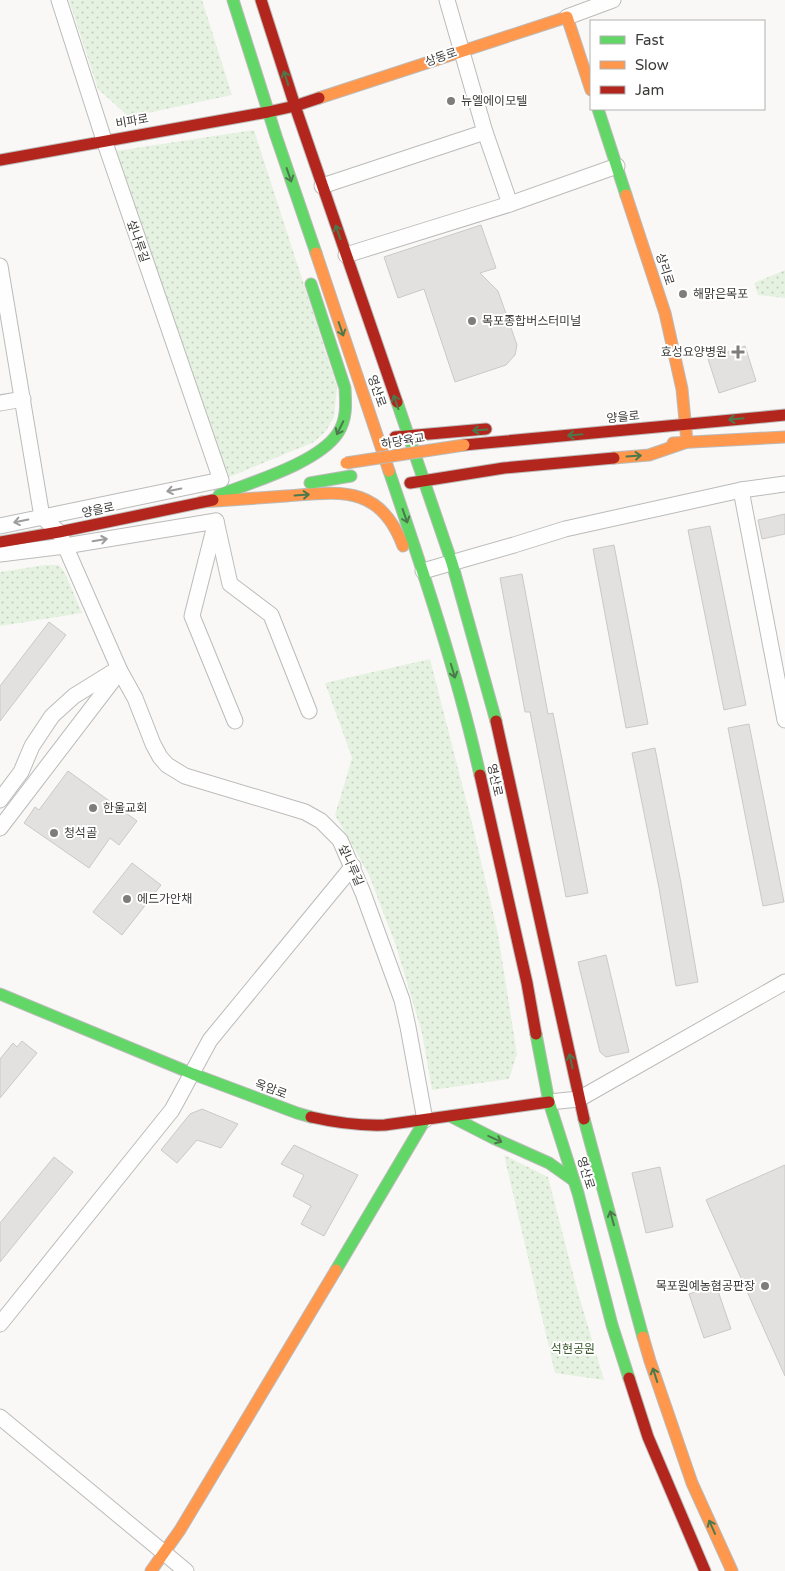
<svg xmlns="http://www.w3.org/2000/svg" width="785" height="1571" viewBox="0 0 785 1571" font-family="'Varela Round','Noto Sans KR',sans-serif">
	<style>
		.park { fill: url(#park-dots) }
		.building { fill: #e2e1e0; stroke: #cac9c8 }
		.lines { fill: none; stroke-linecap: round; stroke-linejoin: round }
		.street-casing { stroke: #bbbbba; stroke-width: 17 }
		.fast-casing { stroke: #bbbbba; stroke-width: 13 }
		.slow-casing { stroke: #bbbbba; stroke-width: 13 }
		.jam-casing { stroke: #bbbbba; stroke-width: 13 }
		.street { stroke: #fefefe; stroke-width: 15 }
		.fast { stroke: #63d668; stroke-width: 11 }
		.slow { stroke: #ff974d; stroke-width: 11 }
		.jam { stroke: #b3261e; stroke-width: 11 }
		.slow-bridge-casing { stroke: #bbbbba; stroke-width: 13; stroke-linecap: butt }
		.slow-bridge { stroke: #ff974d; stroke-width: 11 }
		.oneway { stroke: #4c794c }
		.oneway2 { stroke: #9d9c9c }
		.poi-dot { fill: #7e7d7c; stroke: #fff; stroke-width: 2 }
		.labels { text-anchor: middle; stroke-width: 4; stroke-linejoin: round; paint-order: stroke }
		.street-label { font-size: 12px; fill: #3c3b3a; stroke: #fff }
		.poi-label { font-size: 12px; fill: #3c3b3a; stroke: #fff; text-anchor: start }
		.park-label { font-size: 12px; fill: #3b5a2d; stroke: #fff }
	</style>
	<defs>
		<pattern id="park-dots" width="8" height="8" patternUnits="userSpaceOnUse" patternTransform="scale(1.25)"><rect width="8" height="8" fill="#e6f2e1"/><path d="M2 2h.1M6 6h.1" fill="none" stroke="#c6d0c2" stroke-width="1.8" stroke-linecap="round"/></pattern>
	</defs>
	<rect width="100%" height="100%" fill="#f9f8f6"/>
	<g class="park">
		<path d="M69,0h133l30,95 -103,22 -31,-28z"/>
		<path d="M254,130l83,257 -3,30 -8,14 -12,11 -87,36 -111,-327z"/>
		<path d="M785,270v28l-27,-3 -4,-12z"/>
		<path d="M45,565h14l6,8 17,40 -82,13v-54z"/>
		<path d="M430,659l43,168 25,107 19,120 -8,25 -77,11 -10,-57 -26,-87 -27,-71 -34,-60 17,-57 -27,-75z"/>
		<path d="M504,1155l44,22 29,112 27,91 -49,-7z"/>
	</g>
	<g class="building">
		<path d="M481,225l15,43 -16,5 18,18 19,54 -2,10 -9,10 -51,17 -31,-93 -26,9 -14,-41z"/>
		<path d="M745,346l11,35 -37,12 -11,-34z"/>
		<path d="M785,514v20l-23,5 -4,-19z"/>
		<path d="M710,526l36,179 -22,5 -36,-180z"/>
		<path d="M614,545l34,179 -22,4 -33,-179z"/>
		<path d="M522,574l26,140 5,-1 35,180 -22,4 -36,-185h-5l-25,-134z"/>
		<path d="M49,622l17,13 -66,86v-35z"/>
		<path d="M749,724l35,178 -21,4 -35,-178z"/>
		<path d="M655,748l26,135 17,99 -22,4 -17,-98 -27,-135z"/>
		<path d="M68,771l69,50 -18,24 -9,-7 -21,30 -65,-45 11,-16 4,3z"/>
		<path d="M132,863l29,22 -39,50 -29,-23z"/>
		<path d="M606,955l23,97 -23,5 -6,-5 -22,-90z"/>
		<path d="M22,1041l15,12 -37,45v-39l13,-16 4,4z"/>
		<path d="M202,1109l36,15 -17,24 -24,-8 -20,23 -16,-13 29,-36z"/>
		<path d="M294,1145l64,30 -34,61 -23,-12 10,-18 -18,-10 11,-21 -23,-11z"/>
		<path d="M54,1157l19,15 -73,90v-39z"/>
		<path d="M785,1165v211l-79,-176z"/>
		<path d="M660,1167l13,60 -27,6 -14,-60z"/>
		<path d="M716,1285l15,44 -27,9 -15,-44z"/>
	</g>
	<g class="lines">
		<defs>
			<g id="street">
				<path d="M447,0l38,132 25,72"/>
				<path d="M567,17l46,-17"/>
				<path d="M322,186l163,-54"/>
				<path d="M346,255l164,-51 107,-38"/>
				<path d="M0,266l42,251 17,15 61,139 15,27 18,46 7,13 7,8 18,11 120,36 16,9 19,19 23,53 39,107 6,27 17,93"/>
				<path d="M0,403l23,-4"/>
				<path d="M741,490l44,230"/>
				<path d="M216,521l14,63 41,31 38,96"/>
				<path d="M215,525l-23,91 43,105"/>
				<path d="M0,526l221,-46 -117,-340 -45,-140"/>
				<path d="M0,554l65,-8 151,-25"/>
				<path d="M423,571l91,-26 51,-16 176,-39 44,-6"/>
				<path d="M0,800l21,-28 11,-26 20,-30 22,-20 42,-26"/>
				<path d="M0,828l120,-157"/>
				<path d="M549,1102l30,-3 206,-117"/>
				<path d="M0,1324l172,-214 38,-70 143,-174"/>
				<path d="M0,1417l186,154"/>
			</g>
			<g id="fast">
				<path d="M233,0l43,136 40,117"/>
				<path d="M598,109l28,86"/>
				<path d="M397,402l55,161 44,158"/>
				<path d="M389,471c34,100 68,201 91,304"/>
				<path d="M310,483l41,-7"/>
				<path d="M219,495c33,-13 99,-32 119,-62 9,-14 8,-29 7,-45l-34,-104"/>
				<path d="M0,994l193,80 104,39 14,4"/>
				<path d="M536,1034l13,68 29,91 34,132 17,53"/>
				<path d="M452,1117l41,21 56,25 24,17"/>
				<path d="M584,1119l59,218"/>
				<path d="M336,1270l89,-150"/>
			</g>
			<g id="slow">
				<path d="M319,98l248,-81 24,73"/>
				<path d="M316,253l73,218"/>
				<path d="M673,443l112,-6"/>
				<path d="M614,458l35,-3 38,-13 -5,-53 -17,-76 -39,-118"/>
				<path d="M201,502c28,-2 56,-4 85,-6 54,-4 94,-12 117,50"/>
				<path d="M643,1337l7,24 42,122 40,88"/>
				<path d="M151,1571l29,-41 156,-260"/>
			</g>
			<g id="jam">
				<path d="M261,0l34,106 102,296"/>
				<path d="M0,160l268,-48 27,-6 24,-8"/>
				<path d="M395,437l91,-8"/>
				<path d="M464,445l321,-30"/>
				<path d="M410,483l94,-15 110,-10"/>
				<path d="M0,542l59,-10 154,-32"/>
				<path d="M496,721l88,398"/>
				<path d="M480,775l47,208 9,51"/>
				<path d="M311,1117c26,6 47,9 74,8l164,-23"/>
				<path d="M629,1378l19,59 57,134"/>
			</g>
		</defs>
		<use href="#street" class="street-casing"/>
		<use href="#fast" class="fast-casing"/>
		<use href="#slow" class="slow-casing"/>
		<use href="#jam" class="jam-casing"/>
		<use href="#street" class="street"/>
		<use href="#fast" class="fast"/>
		<use href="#slow" class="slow"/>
		<use href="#jam" class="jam"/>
		<defs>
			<path id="slow-bridge" d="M346,463l118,-18"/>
		</defs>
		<use href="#slow-bridge" class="slow-bridge-casing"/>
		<use href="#slow-bridge" class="slow-bridge"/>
	</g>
	<defs><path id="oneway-shaft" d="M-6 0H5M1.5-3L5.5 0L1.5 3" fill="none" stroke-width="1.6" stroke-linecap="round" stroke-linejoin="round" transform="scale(1.25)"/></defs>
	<g class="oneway">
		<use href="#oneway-shaft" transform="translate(286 78) rotate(-108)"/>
		<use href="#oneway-shaft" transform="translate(289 175) rotate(71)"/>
		<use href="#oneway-shaft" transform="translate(338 232) rotate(-109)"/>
		<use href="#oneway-shaft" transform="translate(341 329) rotate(71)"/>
		<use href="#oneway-shaft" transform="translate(396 402) rotate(-109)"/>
		<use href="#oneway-shaft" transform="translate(736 419) rotate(175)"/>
		<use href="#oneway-shaft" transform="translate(340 428) rotate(116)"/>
		<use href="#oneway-shaft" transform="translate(480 430) rotate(176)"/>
		<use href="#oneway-shaft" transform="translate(575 435) rotate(175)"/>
		<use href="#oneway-shaft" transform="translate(634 456) rotate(-4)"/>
		<use href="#oneway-shaft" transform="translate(302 495) rotate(-4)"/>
		<use href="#oneway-shaft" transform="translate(405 516) rotate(71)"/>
		<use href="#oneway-shaft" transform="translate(453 671) rotate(73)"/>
		<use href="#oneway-shaft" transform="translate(571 1061) rotate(-102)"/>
		<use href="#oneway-shaft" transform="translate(495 1139) rotate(24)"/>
		<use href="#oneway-shaft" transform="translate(612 1218) rotate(-105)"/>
		<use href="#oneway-shaft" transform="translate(655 1375) rotate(-108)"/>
		<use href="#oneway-shaft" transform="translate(712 1527) rotate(-114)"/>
	</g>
	<g class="oneway2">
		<use href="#oneway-shaft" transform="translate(174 490) rotate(168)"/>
		<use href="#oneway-shaft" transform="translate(21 521) rotate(169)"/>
		<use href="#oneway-shaft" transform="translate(100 540) rotate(-9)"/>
	</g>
	<g class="poi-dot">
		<circle cx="451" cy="101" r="5"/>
		<circle cx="683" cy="294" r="5"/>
		<circle cx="472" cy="321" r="5"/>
		<path d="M735.5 344.5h5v5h5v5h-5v5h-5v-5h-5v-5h5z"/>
		<circle cx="93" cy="808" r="5"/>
		<circle cx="54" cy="833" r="5"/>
		<circle cx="127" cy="899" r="5"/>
		<circle cx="765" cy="1286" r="5"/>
	</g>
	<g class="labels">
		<g class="street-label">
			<text transform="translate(441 57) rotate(-19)" y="4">상동로</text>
			<text transform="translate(132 121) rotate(-10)" y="4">비파로</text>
			<text transform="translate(138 241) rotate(71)" y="4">섶나루길</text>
			<text transform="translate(665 269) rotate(72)" y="4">상리로</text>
			<text transform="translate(377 391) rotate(71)" y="4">영산로</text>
			<text transform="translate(623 417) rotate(-6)" y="4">양을로</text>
			<text transform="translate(403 441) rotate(-9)" y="4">하당육교</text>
			<text transform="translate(98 510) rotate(-12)" y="4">양을로</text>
			<text transform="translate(495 780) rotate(77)" y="4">영산로</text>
			<text transform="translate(351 865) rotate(66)" y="4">섶나루길</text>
			<text transform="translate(271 1089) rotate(20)" y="4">옥암로</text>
			<text transform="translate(586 1173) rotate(73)" y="4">영산로</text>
		</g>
		<g class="poi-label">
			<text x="461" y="105">뉴엘에이모텔</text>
			<text x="693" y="298">해맑은목포</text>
			<text x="482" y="325">목포종합버스터미널</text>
			<text x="727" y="356" text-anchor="end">효성요양병원</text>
			<text x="103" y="812">한울교회</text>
			<text x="64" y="837">청석골</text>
			<text x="137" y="903">에드가안채</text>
			<text x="755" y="1290" text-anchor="end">목포원예농협공판장</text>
		</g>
		<g class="park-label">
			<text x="573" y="1353">석현공원</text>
		</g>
	</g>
	<rect x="590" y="20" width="175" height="90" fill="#ffffff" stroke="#b1b1b0"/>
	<rect x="600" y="36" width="25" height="8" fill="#63d668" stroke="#b1b1b0"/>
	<text x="635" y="45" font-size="15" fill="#3c3b3a">Fast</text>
	<rect x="600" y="61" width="25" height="8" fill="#ff974d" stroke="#b1b1b0"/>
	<text x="635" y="70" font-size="15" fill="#3c3b3a">Slow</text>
	<rect x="600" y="86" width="25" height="8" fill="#b3261e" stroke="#b1b1b0"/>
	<text x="635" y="95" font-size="15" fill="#3c3b3a">Jam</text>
</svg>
